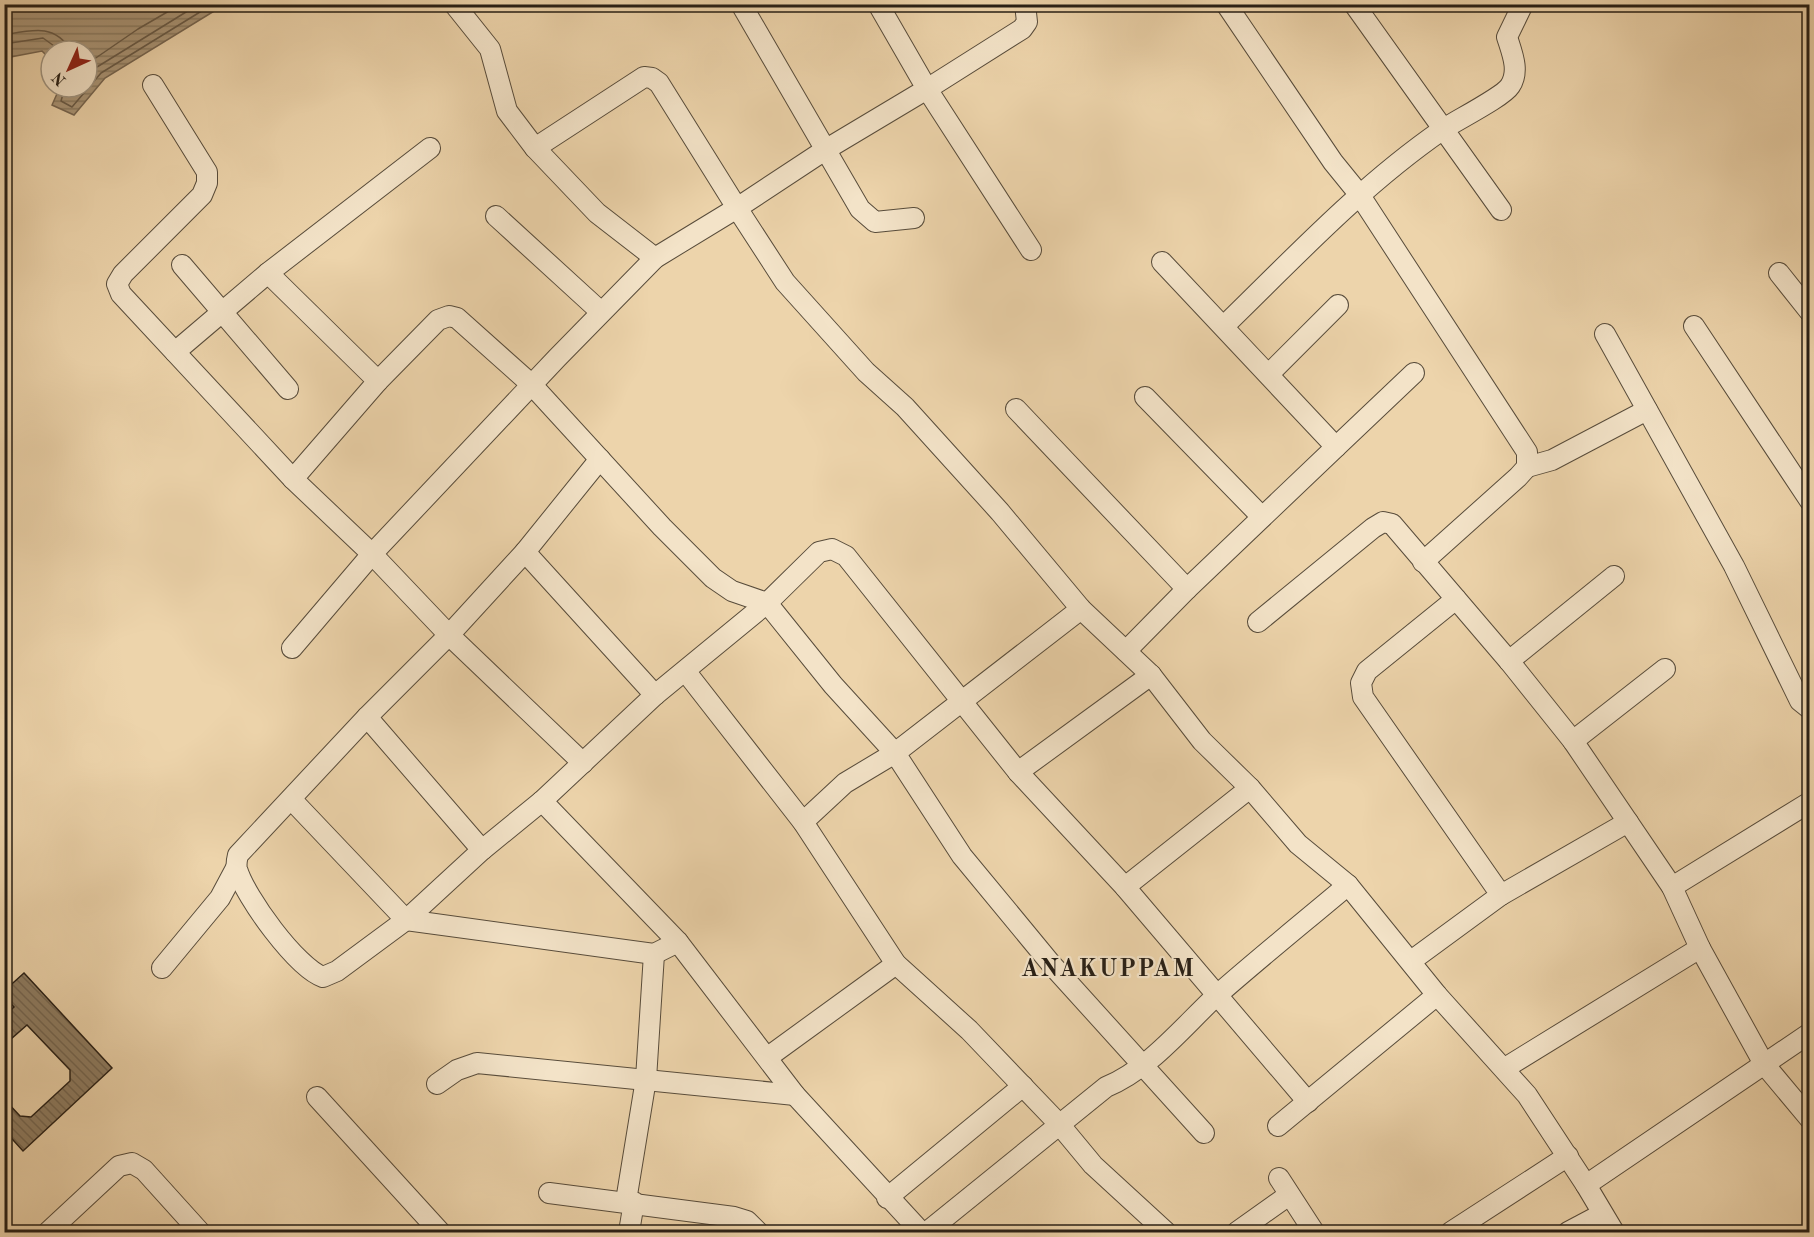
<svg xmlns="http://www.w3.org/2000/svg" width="1814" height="1237" viewBox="0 0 1814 1237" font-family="'Old Standard TT',serif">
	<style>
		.water { fill: url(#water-rules); stroke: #766651; stroke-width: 1.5 }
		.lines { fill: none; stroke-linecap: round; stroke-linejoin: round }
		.shore { stroke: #685a47; stroke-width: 1.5 }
		.building { fill: url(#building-back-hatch); stroke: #271f16; stroke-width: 1.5 }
		.minor-casing { stroke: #584c3b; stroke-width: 22 }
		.minor { stroke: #f3e3c8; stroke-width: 20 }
		.labels { text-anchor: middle; stroke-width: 4.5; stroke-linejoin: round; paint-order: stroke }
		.district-label { font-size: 24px; font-weight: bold; letter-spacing: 1.5px; fill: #271f16; stroke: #f3e3c8 }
	</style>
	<defs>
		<pattern id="water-rules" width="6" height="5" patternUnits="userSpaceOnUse" patternTransform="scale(1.5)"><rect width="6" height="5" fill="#aa9678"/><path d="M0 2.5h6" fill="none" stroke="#8a7a61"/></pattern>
		<pattern id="building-back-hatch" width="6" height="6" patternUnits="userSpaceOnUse" patternTransform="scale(1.5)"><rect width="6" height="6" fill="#8e7d63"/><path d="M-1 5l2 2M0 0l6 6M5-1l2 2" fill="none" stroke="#746651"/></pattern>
	</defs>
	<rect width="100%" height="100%" fill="#edd4ab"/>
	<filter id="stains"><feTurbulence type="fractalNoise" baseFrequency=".00333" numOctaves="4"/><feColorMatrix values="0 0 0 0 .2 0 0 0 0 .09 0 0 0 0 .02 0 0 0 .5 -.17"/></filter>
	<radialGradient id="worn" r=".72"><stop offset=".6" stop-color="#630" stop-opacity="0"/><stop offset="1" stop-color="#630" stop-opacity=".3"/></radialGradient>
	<path class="water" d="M5,4h219v1l-119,73 -31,37 -22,-10 8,-18h27v-36h-36v9l-9,-9 -37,7z"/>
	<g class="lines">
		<g class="shore">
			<path d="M4,35c28,-5 51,-12 67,16"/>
			<path d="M4,44l39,-6 18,13"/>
			<path d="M87,64l51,-35 43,-25"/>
			<path d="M87,78l10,-11 102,-63"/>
			<path d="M65,87l-4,14 11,6 29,-34 112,-69"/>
		</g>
	</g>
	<path class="building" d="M24,973l88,95 -89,83 -19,-21v-31l16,17 11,1 39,-36v-11l-43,-45 -23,20v-29l10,-9 -10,-10v-6z"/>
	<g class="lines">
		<defs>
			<g id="minor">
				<path d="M454,4l36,45 17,62 28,37 62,65 58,45"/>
				<path d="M741,4l119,205 15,13 39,-4"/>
				<path d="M1025,4l2,18 -5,7 -95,60 104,161"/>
				<path d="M1226,4l107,158 26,32 168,258v15l-9,10 -95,85"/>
				<path d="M1354,4l147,206"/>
				<path d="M153,85l54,87v11l-5,12 -79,79 -6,10 4,10 172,185 79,75 77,81 134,128"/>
				<path d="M535,148l109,-71 8,1 7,5 78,125 88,-58 102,-61 -49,-85"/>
				<path d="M496,216l105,96"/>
				<path d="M182,265l106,124"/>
				<path d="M1779,273l31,39"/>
				<path d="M1224,326c70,-68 137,-140 218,-196 13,-9 61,-33 68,-44 10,-15 2,-33 -3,-49l16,-33"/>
				<path d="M1694,326l116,175"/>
				<path d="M1605,334l129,232 66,135 10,8"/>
				<path d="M175,352l93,-79"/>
				<path d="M1269,374l69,-69"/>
				<path d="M378,381l60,-61 11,-4 8,2 75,67 130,142 51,51 19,13 35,12 66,82 62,68 67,103 90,109 152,168"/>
				<path d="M1145,397l117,120"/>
				<path d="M1016,409l171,180"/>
				<path d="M1336,447l78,-74"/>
				<path d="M600,459l-75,93 -76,83 -82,82 -129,138c-1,4 -2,10 -1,14 8,28 60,99 86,108l14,-6 69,-51 76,-70 60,-49 113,-106 112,-92 52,-51 13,-3 14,7 172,216 107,115 183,215"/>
				<path d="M1527,467l25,-7 95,-50"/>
				<path d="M293,479l85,-98 -110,-108 162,-125"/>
				<path d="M525,552l130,143"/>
				<path d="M1258,622l115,-94 10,-6 9,2 117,137 64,80 99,146 28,61 64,116 46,55"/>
				<path d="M292,648l80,-94 185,-196 98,-100 82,-50 48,74 81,90 39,35 95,105 81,97 70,66 51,66 48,47 48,56 50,41 89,110 90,100 59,90"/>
				<path d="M1126,651l61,-62 149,-142 -174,-185"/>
				<path d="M1509,661l105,-85"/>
				<path d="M686,672l117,150 93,142 73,66 90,94 34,41 73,67"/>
				<path d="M367,717l115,133"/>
				<path d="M1573,741l92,-72"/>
				<path d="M1018,772l133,-97"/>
				<path d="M291,799l115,121 248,34 24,-12"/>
				<path d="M542,801l136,141 117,153 126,137"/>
				<path d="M803,822l42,-39 50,-30 186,-144"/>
				<path d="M1125,887l125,-99"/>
				<path d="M1672,887l138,-85"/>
				<path d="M1501,895l127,-73"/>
				<path d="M1411,961l90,-66 -138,-198 -2,-14 6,-12 89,-72"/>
				<path d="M162,968l58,-70 16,-30"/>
				<path d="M768,1057l128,-93"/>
				<path d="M1505,1068l195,-120"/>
				<path d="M437,1084l20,-14 20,-7 318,32"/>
				<path d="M317,1097l123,135"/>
				<path d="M1278,1126l159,-131"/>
				<path d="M1279,1178l35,54"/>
				<path d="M549,1193l185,24 13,4 11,11"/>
				<path d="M887,1198l136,-112"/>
				<path d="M626,1201l20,-122 8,-125"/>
				<path d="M48,1232l71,-66 13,-3 12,7 56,62"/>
				<path d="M629,1232l5,-30"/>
				<path d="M927,1232l179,-145c42,-17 76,-59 109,-90 43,-38 89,-75 133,-112"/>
				<path d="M1237,1232l52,-37"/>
				<path d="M1451,1232l117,-76"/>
				<path d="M1568,1232l34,-18"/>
				<path d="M1614,1232l-28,-47 224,-152"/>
			</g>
		</defs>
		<use href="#minor" class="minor-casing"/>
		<use href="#minor" class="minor"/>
	</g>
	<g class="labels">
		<g class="district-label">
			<text x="1108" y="976">ANAKUPPAM</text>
		</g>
	</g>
	<rect width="1814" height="1237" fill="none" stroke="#edd4ab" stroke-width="24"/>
	<rect x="6" y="6" width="1802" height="1225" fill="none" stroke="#271f16" stroke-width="3"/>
	<rect x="12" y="12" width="1790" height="1213" fill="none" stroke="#271f16" stroke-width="1.5"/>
	<g transform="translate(69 69) rotate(225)"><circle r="28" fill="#f3e3c8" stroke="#a19581" stroke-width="1.5"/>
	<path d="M0-4.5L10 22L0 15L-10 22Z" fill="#8f2418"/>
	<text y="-9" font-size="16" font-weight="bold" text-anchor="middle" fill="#271f16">N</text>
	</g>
	<rect width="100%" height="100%" filter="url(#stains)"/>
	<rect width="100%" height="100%" fill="url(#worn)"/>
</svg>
